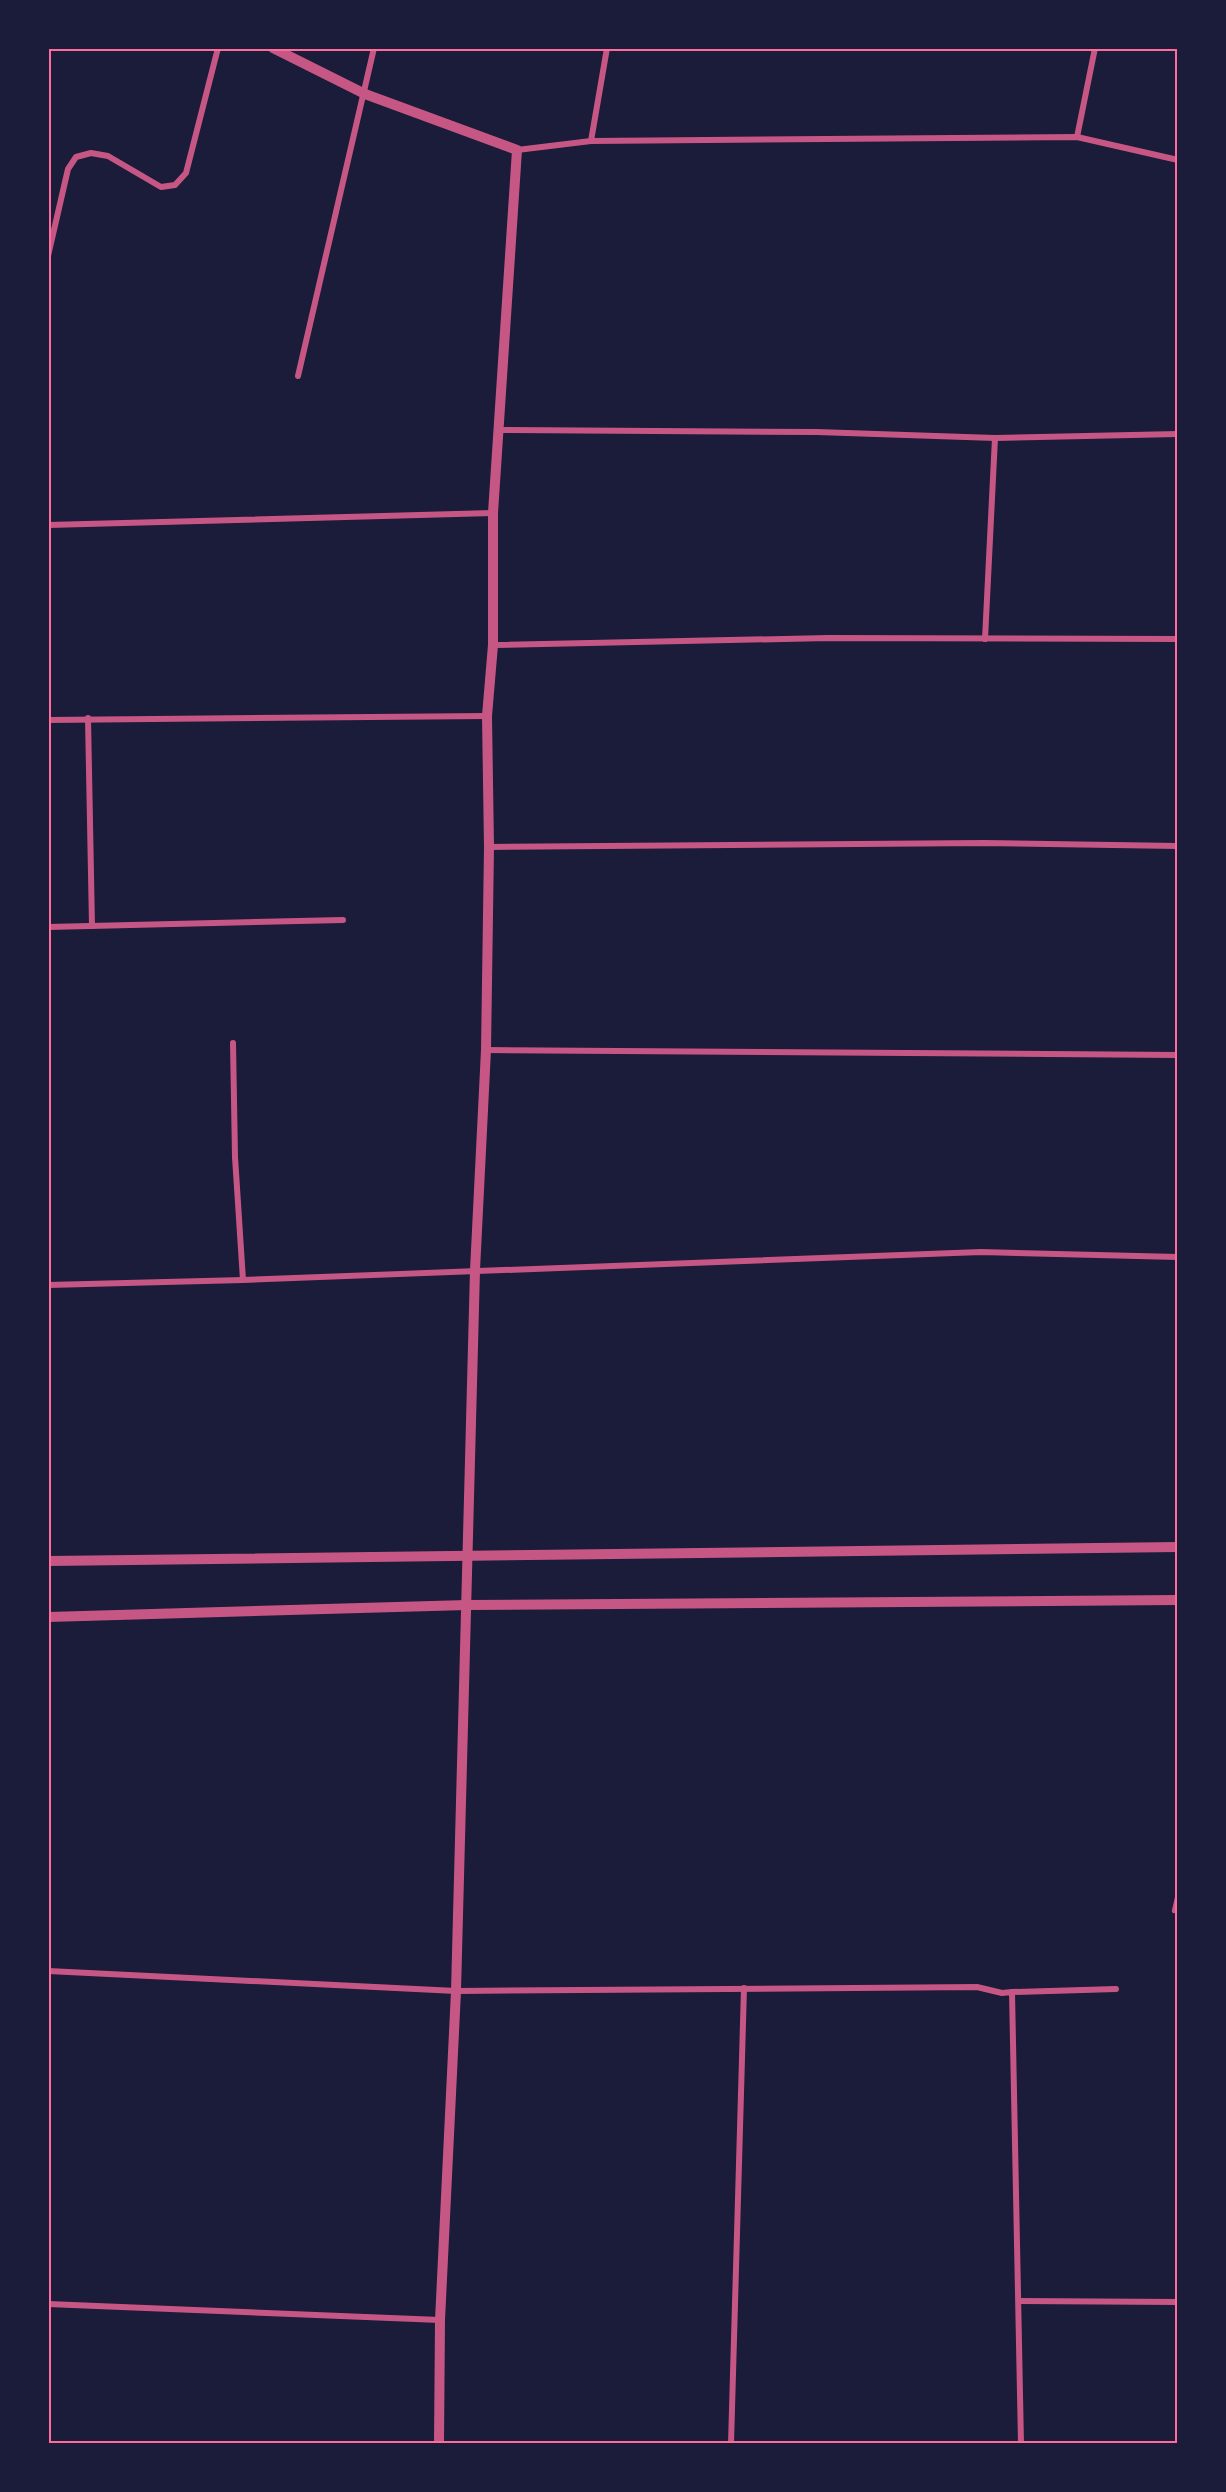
<svg xmlns="http://www.w3.org/2000/svg" width="1226" height="2492" viewBox="0 0 1226 2492" font-family="'Nunito Sans',sans-serif">
	<style>
		.lines { fill: none; stroke-linecap: round; stroke-linejoin: round }
		.service { stroke: #c65784; stroke-width: 4.5 }
		.minor { stroke: #c65784; stroke-width: 6 }
		.tertiary { stroke: #c65784; stroke-width: 10 }
		.neatline { fill: none; stroke: #ff6b9d; stroke-width: 2 }
	</style>
	<rect width="100%" height="100%" fill="#1b1b3a"/>
	<g class="lines">
		<path class="service" d="M1174,1911l4,-17"/>
		<g class="minor">
			<path d="M1077,137l18,-89"/>
			<path d="M591,141l16,-93"/>
			<path d="M517,150l74,-9 486,-4 101,23"/>
			<path d="M48,256l20,-87 8,-12 15,-4 17,3 53,31 14,-2 11,-12 32,-125"/>
			<path d="M298,376l76,-328"/>
			<path d="M498,430l319,2 178,6 183,-4"/>
			<path d="M48,525l445,-12"/>
			<path d="M985,639l10,-201"/>
			<path d="M493,645l335,-7 350,1"/>
			<path d="M88,718l4,208"/>
			<path d="M48,720l439,-4"/>
			<path d="M489,847l495,-4 194,3"/>
			<path d="M48,927l295,-7"/>
			<path d="M233,1043l2,114 8,123"/>
			<path d="M486,1050l692,5"/>
			<path d="M48,1285l195,-5 738,-28 197,5"/>
			<path d="M48,1971l408,20 521,-4 25,6 10,-1 9,452"/>
			<path d="M1012,1992l104,-3"/>
			<path d="M1019,2301l159,1"/>
			<path d="M48,2304l392,16"/>
			<path d="M731,2444l13,-456"/>
		</g>
		<g class="tertiary">
			<path d="M273,48l92,46 152,56 -24,363v132l-6,71 2,131 -3,203 -11,220 -19,721 -16,329 -1,124"/>
			<path d="M48,1561l1130,-14"/>
			<path d="M48,1617l419,-12 711,-5"/>
		</g>
	</g>
	<rect width="1226" height="2492" fill="none" stroke="#1b1b3a" stroke-width="99"/>
	<rect x="50" y="50" width="1126" height="2392" class="neatline"/>
</svg>
